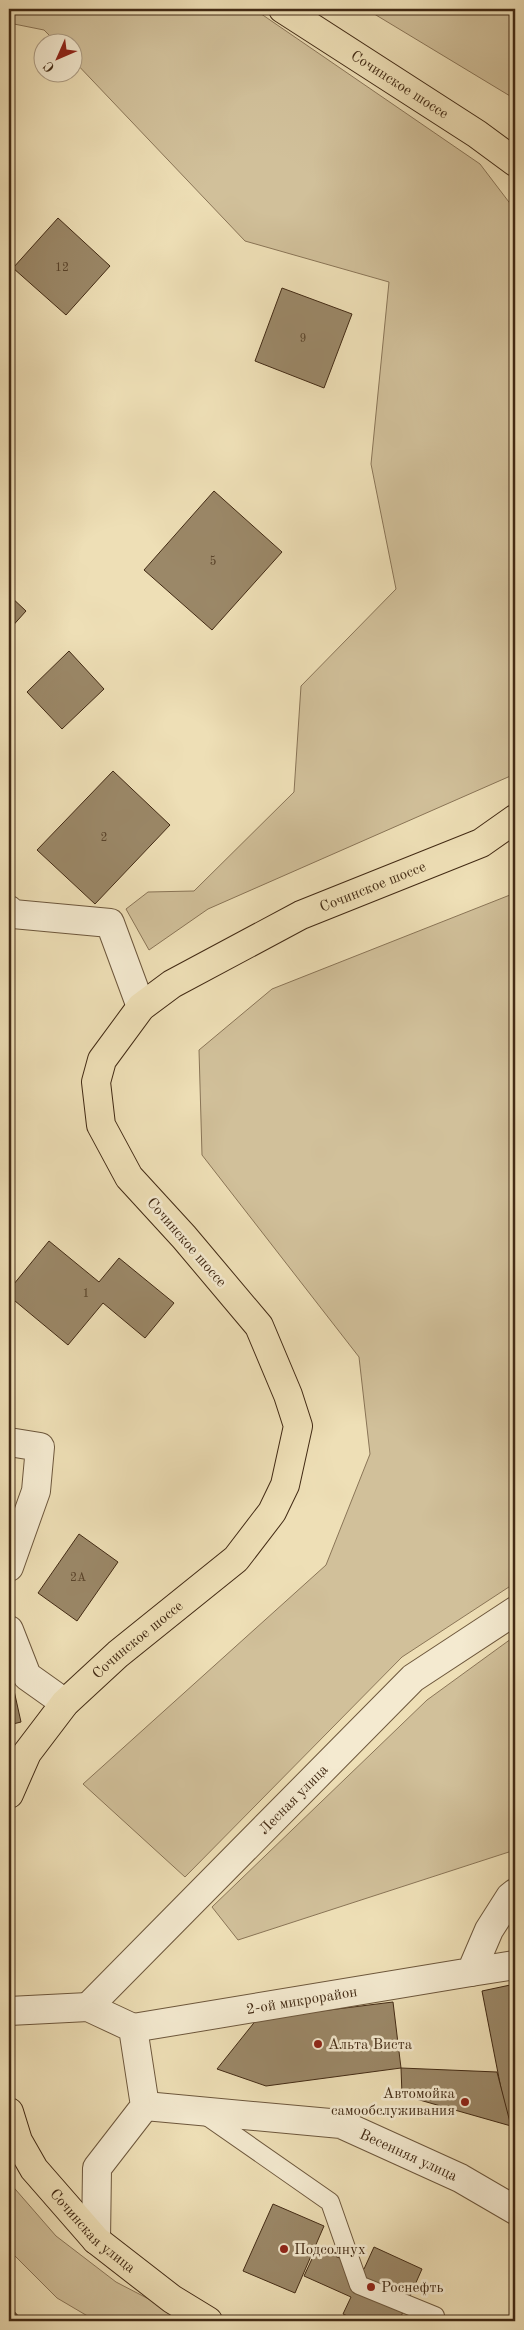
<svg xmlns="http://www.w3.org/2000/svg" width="524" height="2330" viewBox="0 0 524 2330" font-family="'Old Standard TT',serif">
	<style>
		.green { fill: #d1c09a; stroke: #8a7557 }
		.building { fill: #9b8868; stroke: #422a14 }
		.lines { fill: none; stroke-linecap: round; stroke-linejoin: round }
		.lane-casing { stroke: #6d573c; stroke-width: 20 }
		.street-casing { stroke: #6d573c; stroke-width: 30 }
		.highway-casing { stroke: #422a14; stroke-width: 30 }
		.lane { stroke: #f4ead0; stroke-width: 18 }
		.street { stroke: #f4ead0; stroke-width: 28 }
		.highway { stroke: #eedfb6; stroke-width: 28 }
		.poi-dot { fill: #8f2418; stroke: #f4ead0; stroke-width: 2 }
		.labels { text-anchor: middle; stroke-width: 5; stroke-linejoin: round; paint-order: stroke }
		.number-label { font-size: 12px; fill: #584229 }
		.street-label { font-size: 15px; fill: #422a14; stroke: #f4ead0 }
		.poi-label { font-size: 15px; fill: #422a14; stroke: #f4ead0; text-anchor: start }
	</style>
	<rect width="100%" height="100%" fill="#eedfb6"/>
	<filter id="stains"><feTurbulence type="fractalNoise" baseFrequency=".004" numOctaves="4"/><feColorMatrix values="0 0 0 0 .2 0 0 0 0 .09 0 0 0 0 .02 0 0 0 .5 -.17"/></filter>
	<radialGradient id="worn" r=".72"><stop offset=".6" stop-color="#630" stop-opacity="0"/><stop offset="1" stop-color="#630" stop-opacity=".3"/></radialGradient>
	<g class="green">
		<path d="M9,9h245l226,155 35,46v564l-307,135 -59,41 -23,-41 22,-17 46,-1 100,-99 7,-106 95,-97 -25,-125 18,-182 -144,-41 -172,-181 -1,-18h-16l-12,-12 -35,-7z"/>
		<path d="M366,9h149v90z"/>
		<path d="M515,893v690l-113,74 -217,220 -102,-93 243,-219 44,-111 -11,-97 -157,-202 -3,-105 73,-61z"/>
		<path d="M515,1636v214l-277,90 -26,-33 215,-207z"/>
		<path d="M9,2182l47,54 60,46 75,39h-95l-39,-23 -48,-48z"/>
	</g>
	<g class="building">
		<path d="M58,218l52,48 -44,49 -53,-47z"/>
		<path d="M282,288l70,26 -28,74 -69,-27z"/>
		<path d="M214,491l68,61 -70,78 -68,-60z"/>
		<path d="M9,595l17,16 -17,19z"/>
		<path d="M69,651l35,38 -42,40 -35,-37z"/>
		<path d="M113,771l57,54 -75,79 -58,-54z"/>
		<path d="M49,1241l50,41 20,-24 55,45 -29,35 -42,-35 -35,42 -59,-49v-6z"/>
		<path d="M79,1534l39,28 -41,59 -39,-28z"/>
		<path d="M9,1668l12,54 -12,3z"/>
		<path d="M515,1984v143l-4,-1 -6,-17 -23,-118z"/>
		<path d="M393,2002l8,66 -135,18 -49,-17 40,-50z"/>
		<path d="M401,2068l96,4 14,54 -109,-31z"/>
		<path d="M273,2204l51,22 -29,67 -52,-22z"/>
		<path d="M374,2247l48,22 -23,52h-40l-16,-7 8,-17 -47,-21 13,-28 47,21z"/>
		<path d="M9,2306l14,15h-14z"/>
	</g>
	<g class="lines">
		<defs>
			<path id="lane" d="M204,2114l126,88 29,83 76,31 1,5"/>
			<g id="street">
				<path d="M9,910l4,4 97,9 31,84"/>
				<path d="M9,1442l31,5 -4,44 -27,76"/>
				<path d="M9,1630l18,46 38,27"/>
				<path d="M471,1972l44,-7"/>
				<path id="s1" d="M88,2007l325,-329 102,-67"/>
				<path d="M9,2011l79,-4 45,21 12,78 -48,62 -1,72"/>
				<path id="s2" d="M133,2028l338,-56 18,-42 21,-33 5,-4"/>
				<path id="s3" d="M145,2106l196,18 119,54 55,32"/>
			</g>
			<g id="highway">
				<path id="s4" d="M283,9l194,125 38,28"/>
				<path id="s5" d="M9,1794l18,-41 38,-50 53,-49 118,-95 36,-47 13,-27 13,-59 -10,-31 -29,-69 -75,-89 -55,-60 -28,-52 -5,-43 6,-22 39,-53 31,-23 129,-69 180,-72 34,-24"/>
				<path id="s6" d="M9,2112l9,29 16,28 62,71 76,59 36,22"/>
			</g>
		</defs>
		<use href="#lane" class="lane-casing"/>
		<use href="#street" class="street-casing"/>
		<use href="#highway" class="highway-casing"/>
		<use href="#lane" class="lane"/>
		<use href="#street" class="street"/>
		<use href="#highway" class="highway"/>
	</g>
	<g class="poi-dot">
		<circle cx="318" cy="2044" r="5"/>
		<circle cx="465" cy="2102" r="5"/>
		<circle cx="284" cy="2249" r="5"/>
		<circle cx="371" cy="2287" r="5"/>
	</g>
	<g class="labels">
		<g class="number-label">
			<text x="62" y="271">12</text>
			<text x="303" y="342">9</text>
			<text x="213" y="565">5</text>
			<text x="104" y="841">2</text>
			<text x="86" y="1297">1</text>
			<text x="78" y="1581">2А</text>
		</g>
		<g class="street-label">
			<text dy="5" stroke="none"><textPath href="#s4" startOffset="139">Сочинское шоссе</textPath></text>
			<text dy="5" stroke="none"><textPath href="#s5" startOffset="1239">Сочинское шоссе</textPath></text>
			<text transform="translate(187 1242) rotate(49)" y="5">Сочинское шоссе</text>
			<text dy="5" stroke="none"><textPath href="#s5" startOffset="204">Сочинское шоссе</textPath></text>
			<text dy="5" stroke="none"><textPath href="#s1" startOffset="292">Лесная улица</textPath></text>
			<text dy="5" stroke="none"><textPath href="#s2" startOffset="171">2-ой микрорайон</textPath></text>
			<text dy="5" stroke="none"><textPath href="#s3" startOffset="271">Весенняя улица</textPath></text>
			<text dy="5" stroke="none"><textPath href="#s6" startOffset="148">Сочинская улица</textPath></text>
		</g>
		<g class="poi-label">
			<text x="328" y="2049">Альта Виста</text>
			<text x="455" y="2098" text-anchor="end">Автомойка<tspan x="455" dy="17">самообслуживания</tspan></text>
			<text x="294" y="2254">Подсолнух</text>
			<text x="381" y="2292">Роснефть</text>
		</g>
	</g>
	<rect width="524" height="2330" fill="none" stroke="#eedfb6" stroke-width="30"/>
	<rect x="10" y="10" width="504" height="2310" fill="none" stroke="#422a14" stroke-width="2.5"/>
	<rect x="15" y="15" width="494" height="2300" fill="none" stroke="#422a14"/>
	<g transform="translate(58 58) rotate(225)"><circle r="24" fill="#f4ead0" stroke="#ad9d85"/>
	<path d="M0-4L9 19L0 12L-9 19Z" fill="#8f2418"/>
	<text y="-8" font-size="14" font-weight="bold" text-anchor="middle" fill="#422a14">С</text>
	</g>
	<rect width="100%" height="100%" filter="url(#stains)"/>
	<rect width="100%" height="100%" fill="url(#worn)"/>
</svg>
